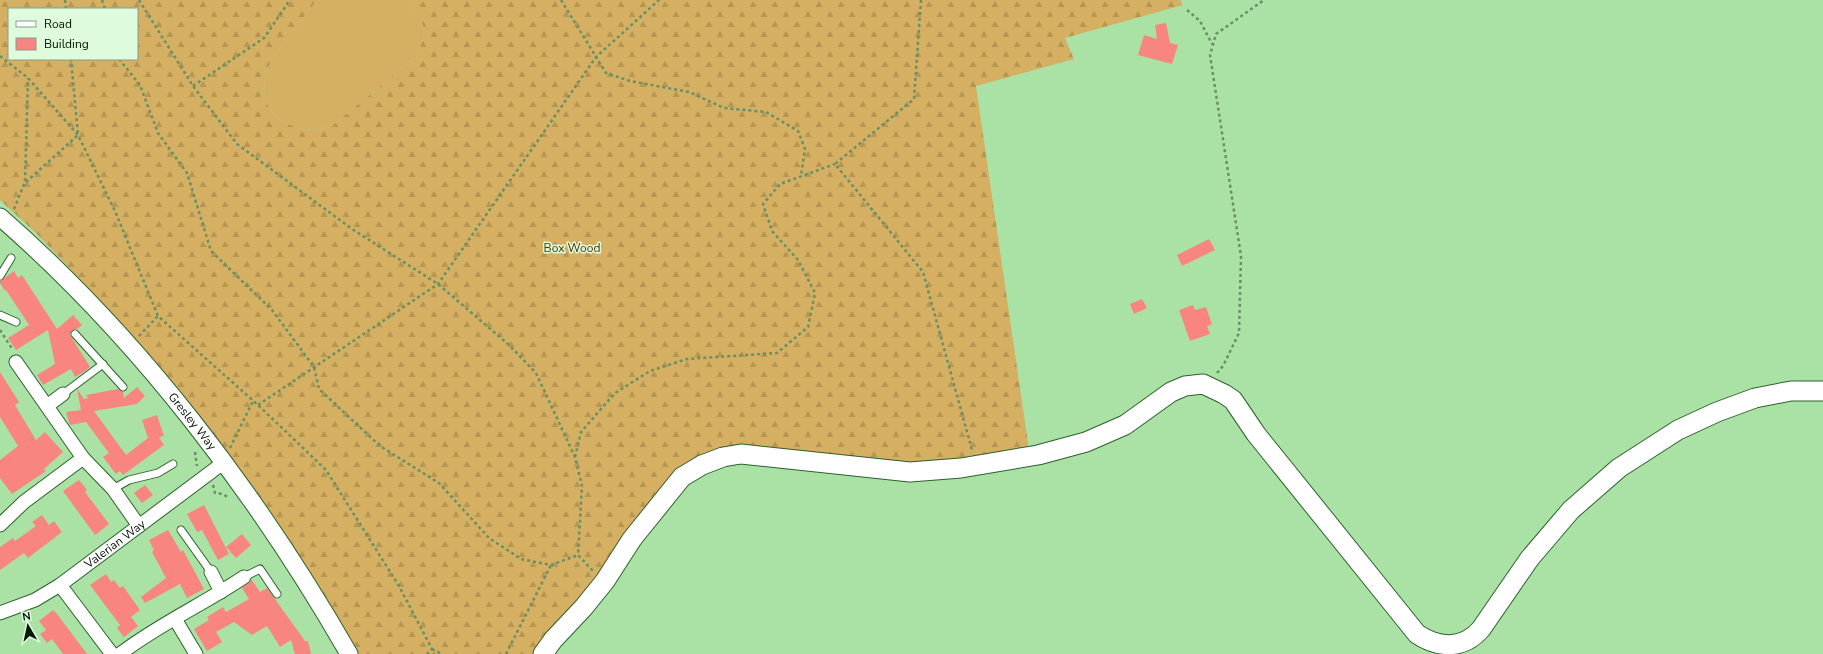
<svg xmlns="http://www.w3.org/2000/svg" width="1823" height="654" viewBox="0 0 1823 654" font-family="'Nunito Sans',sans-serif">
	<style>
		.grass { fill: #d5af62 }
		.forest { fill: url(#forest-firs); fill-rule: evenodd }
		.building { fill: #f98581 }
		.lines { fill: none; stroke-linecap: round; stroke-linejoin: round }
		.service-casing { stroke: #2c602b; stroke-width: 9 }
		.minor-casing { stroke: #2c602b; stroke-width: 15 }
		.tertiary-casing { stroke: #2c602b; stroke-width: 19 }
		.secondary-casing { stroke: #2c602b; stroke-width: 21 }
		.path { stroke: #679165; stroke-width: 2.5; stroke-dasharray: 3 3; stroke-linecap: butt }
		.service { stroke: #fff; stroke-width: 7 }
		.minor { stroke: #fff; stroke-width: 13 }
		.tertiary { stroke: #fff; stroke-width: 17 }
		.secondary { stroke: #fff; stroke-width: 19 }
		.labels { text-anchor: middle; stroke-width: 3; stroke-linejoin: round; paint-order: stroke }
		.park-label { font-size: 12px; fill: #473200; stroke: #dffbdd }
		.street-label { font-size: 12px; fill: #011402; stroke: #dffbdd }
	</style>
	<defs>
		<pattern id="forest-firs" width="22" height="20" patternUnits="userSpaceOnUse"><rect width="22" height="20" fill="#d5af62"/><path d="M5 1l3.5 6h-7zM16 11l3.5 6h-7z" fill="#b59653"/></pattern>
	</defs>
	<rect width="100%" height="100%" fill="#aae2a6"/>
	<path class="grass" d="M317,0h89c20,26 25,29 7,59l-80,66c-22,7 -30,7 -50,-4 -23,-12 -22,-41 -11,-62 4,-6 9,-12 13,-17 11,-14 21,-28 32,-42z"/>
	<path class="forest" d="M0,0h317c-11,14 -21,28 -32,42 -4,5 -9,11 -13,17 -11,21 -12,50 11,62 20,11 28,11 50,4l80,-66c18,-30 13,-33 -7,-59h774l3,5 -118,33 9,21 -98,27 53,364 -33,7 -75,6 -103,-8 -103,-3 -112,125 -60,61 -10,16h-175l-226,-316 -43,-49 -53,-56 -36,-33zM9,9h128v50h-128z"/>
	<g class="building">
		<path d="M1166,23l4,20 8,2 -6,19 -34,-9 6,-20 13,4 -2,-14z"/>
		<path d="M1209,239l6,11 -33,16 -5,-11z"/>
		<path d="M14,271l4,7 4,-3 35,54 16,-14 9,10 -5,4 -5,1 -2,5 20,32 -5,4 -10,6 -4,-8 -28,16 -6,-10 18,-11 -7,-34 -32,20 -8,-12 21,-13 -23,-35 -1,1 -5,-8v-2z"/>
		<path d="M1142,299l5,9 -13,6 -4,-10z"/>
		<path d="M1193,305l2,5 11,-3 6,17 -5,2 3,8 -20,7 -11,-31z"/>
		<path d="M0,372l19,30 -4,3 21,35 9,-8 18,20 -19,17 2,2 -34,23 -12,-16v-18l18,-14 -18,-29z"/>
		<path d="M137,387l8,9 -8,8 -43,7 32,44 22,-17 -6,-18 15,-5 7,21 -5,1 5,8 -41,30 -3,-4 -4,3 -13,-17 6,-4 -23,-31 -16,3 -4,-13 15,-2 -4,-21 7,10 4,-1 -2,-3 32,-6 5,3 1,6z"/>
		<path d="M79,480l8,10 -2,2 24,32 -14,11 -32,-44z"/>
		<path d="M145,485l8,10 -11,8 -8,-10z"/>
		<path d="M204,505l25,49 -11,6 -16,-30 -5,2 -10,-18z"/>
		<path d="M42,515l7,10 5,-4 8,11 -34,26 -4,-5 -24,17v-23l13,-9 2,3 21,-15 -4,-4z"/>
		<path d="M168,530l13,22 2,-2 21,39 -17,9 -7,-14 -35,19 -4,-6 25,-19 -14,-26 2,-2 -5,-10z"/>
		<path d="M242,534l9,11 -15,13 -10,-11z"/>
		<path d="M106,574l5,8 3,-2 6,8 3,-2 17,24 -9,7 7,9 -14,11 -7,-9 3,-3 -30,-40z"/>
		<path d="M252,580l8,12 7,-4 38,53h3l3,13h-16l-4,-14 -11,7 -13,-21 -15,9 -18,-13 -18,10 6,10 -15,9 -13,-22 15,-9 -2,-3 16,-10 3,5 23,-13 -7,-11z"/>
		<path d="M53,610l4,4 30,40h-24l-11,-15 -5,4 -7,-9 6,-4 -7,-9z"/>
	</g>
	<g class="lines">
		<defs>
			<g id="service">
				<path d="M0,276l11,-18"/>
				<path d="M0,315l16,7"/>
				<path d="M75,334l48,53"/>
				<path d="M63,394l40,-30"/>
				<path d="M113,489l16,-9 29,-7 15,-9"/>
				<path d="M181,530l30,42"/>
				<path d="M244,577l16,-8 17,25"/>
			</g>
			<g id="minor">
				<path d="M16,362l67,96 30,31 26,37"/>
				<path d="M47,406l16,-12"/>
				<path d="M0,525l24,-23 59,-44"/>
				<path d="M211,572l10,20"/>
				<path d="M60,585l52,69"/>
				<path id="s1" d="M0,613l35,-13 25,-15 163,-122"/>
				<path d="M175,619l21,35"/>
				<path d="M120,654c39,-30 84,-50 124,-77"/>
			</g>
			<g id="tertiary">
				<path id="s2" d="M0,217c140,122 257,277 349,437"/>
			</g>
			<path id="secondary" d="M543,654l10,-14 31,-33 21,-26 27,-42 50,-62 20,-12 21,-8 18,-3 169,18 51,-4 77,-13 48,-13 39,-17 46,-33 14,-6 18,-2 21,10 9,6 23,34 161,200c21,14 46,16 64,-5l49,-71 41,-48 48,-42 59,-38 39,-18 38,-14 36,-7h32"/>
		</defs>
		<use href="#service" class="service-casing"/>
		<use href="#minor" class="minor-casing"/>
		<use href="#tertiary" class="tertiary-casing"/>
		<use href="#secondary" class="secondary-casing"/>
		<g class="path">
			<path d="M65,0l1,9"/>
			<path d="M102,0l3,9"/>
			<path d="M139,0l54,86 44,58 115,85 86,55 71,61 27,28 39,84 7,29 -4,69 15,16"/>
			<path d="M561,0l45,73 24,8 59,11 35,16 42,4 32,19 7,18 -4,27"/>
			<path d="M921,0l-7,99 -79,65 88,108 49,178"/>
			<path d="M1187,10l13,11 12,23"/>
			<path d="M0,56l28,22 50,57 37,76 43,105 100,89 68,65 73,116 33,63 -5,5"/>
			<path d="M119,59l21,26 18,48 29,40 24,78 61,59 42,57 5,22 61,57 59,37 50,55 32,21 30,6 27,-10"/>
			<path d="M193,86l71,-48 26,-38"/>
			<path d="M26,182l52,-47 -7,-76"/>
			<path d="M14,209l11,-27 3,-104"/>
			<path d="M0,330l13,20"/>
			<path d="M139,336l19,-20"/>
			<path d="M1217,373l6,-7 16,-33 2,-77 -31,-201 6,-21 48,-34"/>
			<path d="M258,405l180,-121 158,-227 63,-57"/>
			<path d="M230,448l23,-47"/>
			<path d="M195,452l2,14"/>
			<path d="M575,457l6,-25 34,-39 35,-22 37,-12 90,-6 31,-26 7,-34 -17,-33 -26,-29 -9,-27 17,-20 55,-20"/>
			<path d="M213,485l2,8 8,1 6,4"/>
			<path d="M432,649l10,5"/>
			<path d="M506,654l45,-89"/>
		</g>
		<use href="#service" class="service"/>
		<use href="#minor" class="minor"/>
		<use href="#tertiary" class="tertiary"/>
		<use href="#secondary" class="secondary"/>
	</g>
	<g class="labels">
		<g class="park-label">
			<text x="572" y="252">Box Wood</text>
		</g>
		<g class="street-label">
			<text dy="4" stroke="none"><textPath href="#s2" startOffset="281">Gresley Way</textPath></text>
			<text dy="4" stroke="none"><textPath href="#s1" startOffset="135">Valerian Way</textPath></text>
		</g>
	</g>
	<rect x="8" y="8" width="130" height="52" fill="#dffbdd" stroke="#869f85"/>
	<rect x="16" y="21" width="20" height="6" fill="#ffffff" stroke="#869f85"/>
	<text x="44" y="28" font-size="12" fill="#011402">Road</text>
	<rect x="16" y="38" width="20" height="12" fill="#f98581" stroke="#869f85"/>
	<text x="44" y="48" font-size="12" fill="#011402">Building</text>
	<g transform="translate(28 626) rotate(351)" stroke="#dffbdd" stroke-width="3" paint-order="stroke">
	<path d="M0-3L7 15L0 10L-7 15Z" fill="#011402"/>
	<text y="-6" font-size="11" font-weight="bold" text-anchor="middle" fill="#011402">N</text>
	</g>
</svg>
